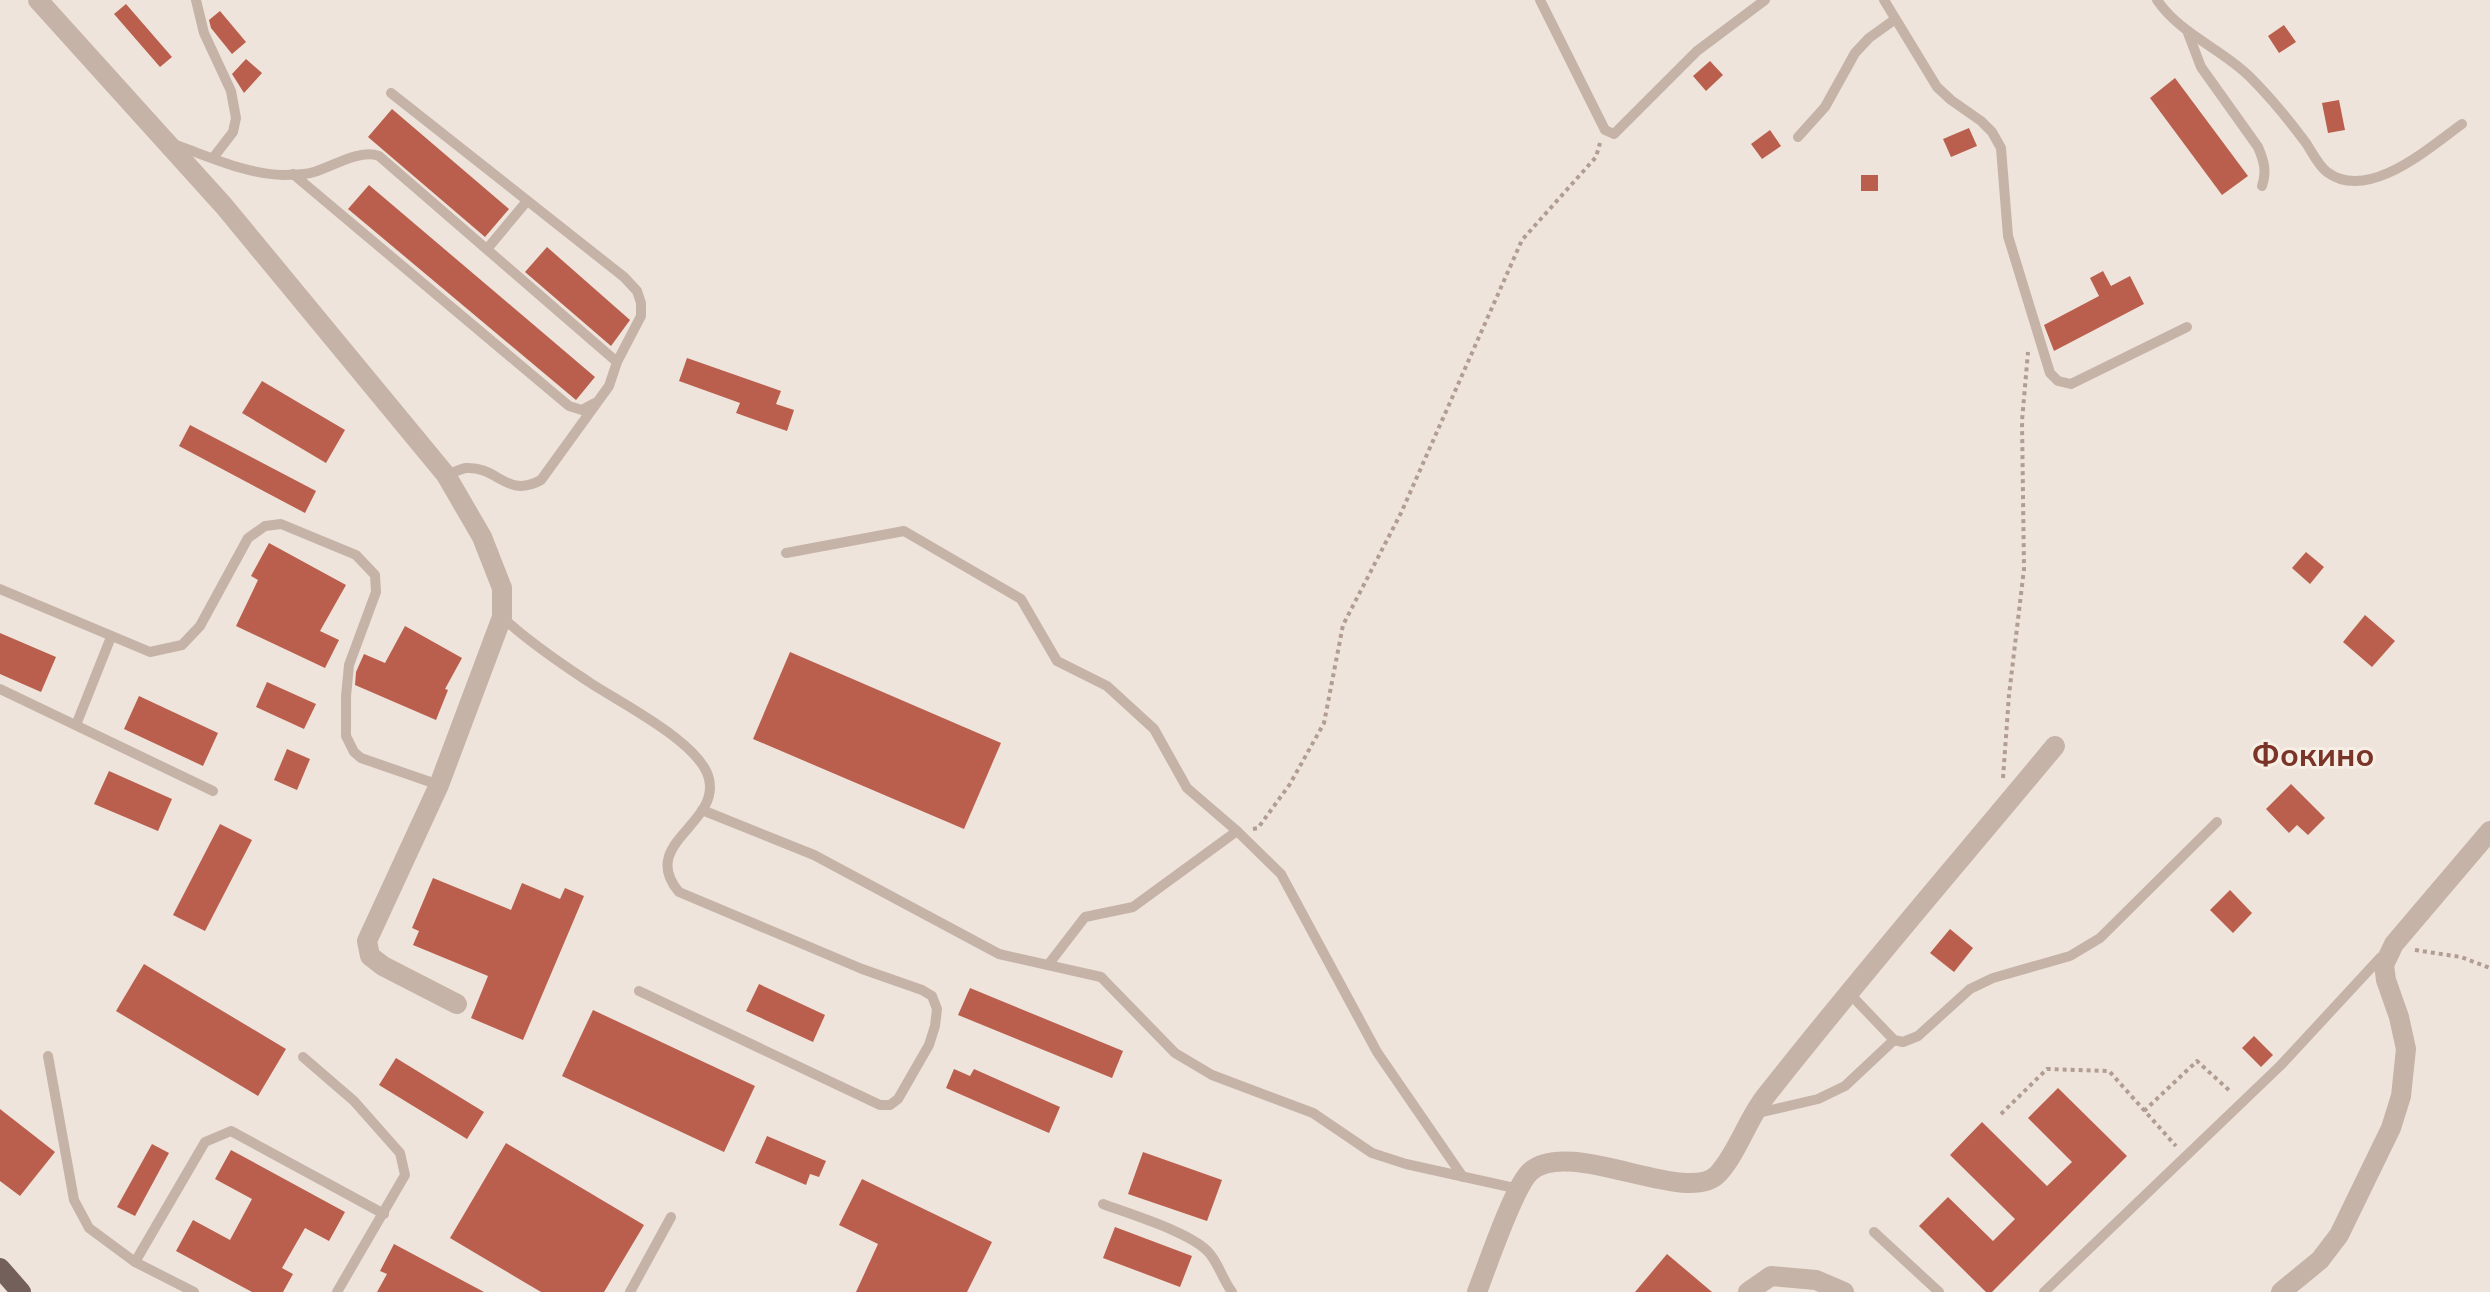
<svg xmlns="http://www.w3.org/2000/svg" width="2490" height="1292" viewBox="0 0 2490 1292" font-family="'Nunito Sans',sans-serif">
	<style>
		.building { fill: #ba5f4d }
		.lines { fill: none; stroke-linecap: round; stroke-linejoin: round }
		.path { stroke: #b19d92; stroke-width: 4; stroke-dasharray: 4 4; stroke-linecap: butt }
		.lane { stroke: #c6b3a8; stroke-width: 10 }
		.street { stroke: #c6b3a8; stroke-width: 20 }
		.primary { stroke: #74605a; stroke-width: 20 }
		.labels { text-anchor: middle; stroke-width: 6; stroke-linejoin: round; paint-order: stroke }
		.district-label { font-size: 32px; font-weight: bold; fill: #7b3528; stroke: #f7eee6 }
	</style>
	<rect width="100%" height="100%" fill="#efe4db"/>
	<g class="building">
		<path d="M126,4l46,53 -12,10 -46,-53z"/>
		<path d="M220,11l26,31 -14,12 -21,-26 -2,-8z"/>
		<path d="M2284,25l12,17 -17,11 -11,-17z"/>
		<path d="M246,59l16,14 -18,20 -12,-19z"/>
		<path d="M1710,61l13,14 -17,16 -13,-15z"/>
		<path d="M2175,78l73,98 -26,19 -72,-97z"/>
		<path d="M2339,100l6,30 -17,3 -6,-30z"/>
		<path d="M392,109l117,100 -24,28 -117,-100z"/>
		<path d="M1969,128l8,18 -26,11 -8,-18z"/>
		<path d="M1770,130l11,16 -19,13 -11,-15z"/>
		<rect x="1861" y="175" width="17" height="16"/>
		<path d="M369,185l226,192 -19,23 -228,-191z"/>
		<path d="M547,247l83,73 -19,26 -86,-74z"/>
		<path d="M2103,271l8,15 19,-10 14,28 -90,47 -10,-26 55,-29 -9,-18z"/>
		<path d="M687,358l94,33 -5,13 18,6 -7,21 -51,-18 4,-10 -61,-22z"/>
		<path d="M262,381l83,49 -19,33 -84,-50z"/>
		<path d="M190,425l126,66 -11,22 -126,-67z"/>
		<path d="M269,543l77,42 -26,46 19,9 -14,28 -89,-42 22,-46 -7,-4z"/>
		<path d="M2306,552l18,15 -14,17 -18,-16z"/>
		<path d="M2365,615l30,26 -23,26 -29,-25z"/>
		<path d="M405,626l57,32 -17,31 3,1 -12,30 -81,-35 1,-13 8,-18 21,9z"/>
		<path d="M0,633l56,24 -15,35 -41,-18z"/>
		<path d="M790,652l211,91 -37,86 -211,-90z"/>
		<path d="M267,682l49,22 -12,25 -48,-22z"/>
		<path d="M139,696l79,37 -15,33 -79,-37z"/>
		<path d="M287,749l23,10 -13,31 -23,-10z"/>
		<path d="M109,771l63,28 -14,32 -64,-27z"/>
		<path d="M2291,784l34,34 -17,17 -11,-10 -8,8 -23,-24z"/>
		<path d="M220,824l32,16 -47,91 -32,-16z"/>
		<path d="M433,878l78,32 11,-27 38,16 5,-11 19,8 -61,144 -52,-22 17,-42 -75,-31 6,-14 -7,-3z"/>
		<path d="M2230,890l22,23 -19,20 -23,-23z"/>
		<path d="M1950,929l23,19 -19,24 -24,-19z"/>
		<path d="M144,964l142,85 -28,47 -142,-85z"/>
		<path d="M759,984l66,31 -12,27 -67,-31z"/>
		<path d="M970,988l153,63 -11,27 -154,-63z"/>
		<path d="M593,1010l162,76 -31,66 -162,-76z"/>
		<path d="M2254,1036l19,19 -12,12 -19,-19z"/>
		<path d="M396,1058l88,54 -17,27 -88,-54z"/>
		<path d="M954,1069l16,7 4,-7 86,38 -11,26 -103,-45z"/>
		<path d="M2058,1088l69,68 -135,136h-6l-67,-66 29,-29 45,44 22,-22 -65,-64 32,-33 65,64 25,-24 -44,-44z"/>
		<path d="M0,1109l55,43 -35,44 -20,-15z"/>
		<path d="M767,1136l59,25 -7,16 -9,-3 -4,11 -51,-22z"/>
		<path d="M506,1143l138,82 -40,67h-63l-91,-54z"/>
		<path d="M152,1144l17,9 -34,63 -18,-9z"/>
		<path d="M231,1150l114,62 -16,29 -24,-13 -23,40 11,6 -10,18h-31l-76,-41 17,-31 37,20 22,-41 -37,-20z"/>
		<path d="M1143,1152l79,28 -15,41 -79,-27z"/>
		<path d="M862,1179l130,63 -25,50h-111l22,-48 -39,-19z"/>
		<path d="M1115,1227l77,29 -12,31 -77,-29z"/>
		<path d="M394,1244l90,48h-107l10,-18 -7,-3z"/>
		<path d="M1667,1254l45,38h-77z"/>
	</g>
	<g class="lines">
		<g class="path">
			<path d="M2003,778l6,-83 15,-126 -2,-148 6,-69"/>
			<path d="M1253,829l5,-1 32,-44 34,-61 19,-98 58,-112 121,-273 74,-83 4,-14"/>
			<path d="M2415,950l46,7 29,11"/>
			<path d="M2144,1111l53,-50 34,31"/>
			<path d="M2001,1114l46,-45 62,2 67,75"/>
		</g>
		<g class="lane">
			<path d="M196,0l8,33 27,58 5,27 -3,14 -20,26"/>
			<path d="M1540,0l65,130 9,4 83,-83 68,-51"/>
			<path d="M1884,0l53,87 14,13 30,21 11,11 9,16 7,88 42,137 8,8 13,3 116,-57"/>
			<path d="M2157,0c24,35 64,48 93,77 20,20 39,43 56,66 6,9 12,22 21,29 41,31 103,-25 135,-48"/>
			<path d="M2188,33l13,34 57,80c6,14 9,24 4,39"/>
			<path d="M391,93l233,184 13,14 4,12v13l-24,46 -8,24 -68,94c-35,19 -43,-14 -75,-12 -6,1 -14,5 -20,7"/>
			<path d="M1798,137l27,-30 30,-54 14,-15 25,-18"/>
			<path d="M176,145c34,12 70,29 107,30 10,0 22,0 31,-3 20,-6 45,-23 65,-16l238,206"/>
			<path d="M293,174l276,232 13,4 13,-7"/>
			<path d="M487,249l40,-48"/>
			<path d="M786,553l118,-22 117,68 36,62 50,25 47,43 33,59 50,43"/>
			<path d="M0,589l150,63 32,-7 18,-19 48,-88 17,-12 16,-2 75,31 19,20 1,17 -27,73 -3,31v40l8,16 7,6 78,27"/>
			<path d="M502,617c26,24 55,44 84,63 30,21 115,62 123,99 11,45 -71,65 -30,113l183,77 60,21 10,6 5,13 -2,17 -6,19 -31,54 -8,6h-10l-241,-114"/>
			<path d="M0,689l213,102"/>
			<path d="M76,725l35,-88"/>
			<path d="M702,810l112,45 185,99 102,23 74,76 37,22 101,38 59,40 34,11 113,25"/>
			<path d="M1048,965l37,-48 48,-10 104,-76 44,43 96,178 86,125"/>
			<path d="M1850,994l44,46 9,2 15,-6 52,-47 23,-11 77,-22 30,-18 117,-116"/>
			<path d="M48,1056l26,144 15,28 46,34 59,30"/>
			<path d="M303,1057l51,44 46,52 5,22 -68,117"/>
			<path d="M1754,1114l64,-15 27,-13 49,-46"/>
			<path d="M1103,1204c26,10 91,29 107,50 9,11 13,26 22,38"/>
			<path d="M1874,1232l65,60"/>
			<path d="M135,1262l70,-120 26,-11 153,83"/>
			<path d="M630,1292l41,-75"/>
			<path d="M2044,1292l237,-227 100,-108"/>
		</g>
		<g class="street">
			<path d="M38,0l186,206 222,269 36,62 20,51v29l-63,168 -72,156 3,15 13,10 74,38"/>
			<path d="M1477,1292c10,-25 37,-107 54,-121 40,-34 156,36 187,3 20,-22 29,-54 47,-77 94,-120 193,-234 290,-351"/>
			<path d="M1748,1292l23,-16 45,4 28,12"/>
			<path d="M2281,1292l39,-32 19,-25 52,-107 10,-32 5,-47 -7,-32 -13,-37 -2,-15 10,-21 96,-113"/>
		</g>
		<path class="primary" d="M0,1268l21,24"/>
	</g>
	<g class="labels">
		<g class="district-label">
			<text x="2313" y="766">Фокино</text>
		</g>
	</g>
</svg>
